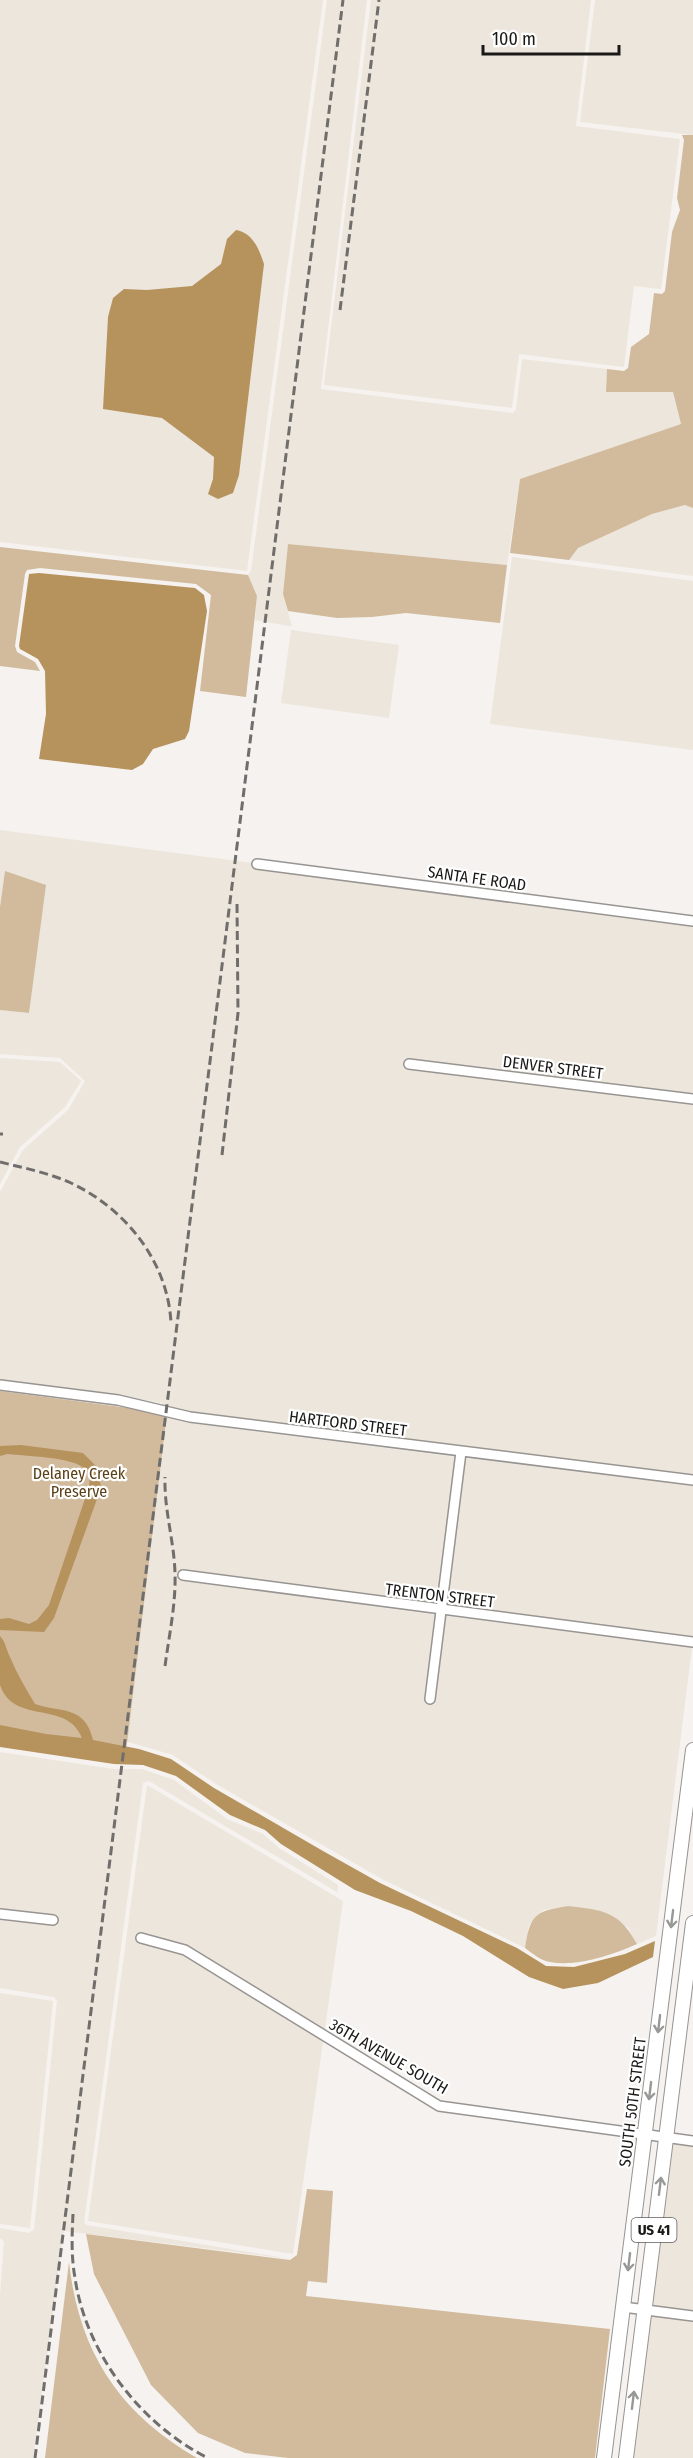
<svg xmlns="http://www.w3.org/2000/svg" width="693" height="2458" viewBox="0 0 693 2458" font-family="'Fira Sans Condensed',sans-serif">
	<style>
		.built { fill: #ede6dc }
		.green { fill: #d1bb9c }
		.water { fill: #b6925d }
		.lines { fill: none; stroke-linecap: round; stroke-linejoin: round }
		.minor-casing { stroke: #979491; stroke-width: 12 }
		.primary-casing { stroke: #979491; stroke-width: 16 }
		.minor { stroke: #fff; stroke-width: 9 }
		.primary { stroke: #fff; stroke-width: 14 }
		.rail { stroke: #706e6c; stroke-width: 3; stroke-dasharray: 9 4.5; stroke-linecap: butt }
		.oneway { stroke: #989897 }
		.labels { text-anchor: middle; stroke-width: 4.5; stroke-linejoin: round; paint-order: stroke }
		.shield { fill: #fff; stroke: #5f5e5d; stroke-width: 1.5 }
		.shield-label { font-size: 15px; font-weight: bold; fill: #1a1918 }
		.street-label { font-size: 16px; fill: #1a1918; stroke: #fff }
		.park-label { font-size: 16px; fill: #5a4016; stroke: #fff }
	</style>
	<rect width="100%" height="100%" fill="#f5f2ef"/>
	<g class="built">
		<path d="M0,0h323l-76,571 -247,-29z"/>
		<path d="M327,0h40l-46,389 192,24 3,-4 6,-50 85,10 -1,23h67l8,32 -161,55 -13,86 -219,-21 -5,50 9,32h-3l-34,-6 2,-24 -9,-21 3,-4z"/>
		<path d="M371,0h220l-15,126 104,13 -19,150 -27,-3 -10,81 -105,-13 -7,54 -188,-23z"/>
		<path d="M595,0h98v135l-113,-13z"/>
		<path d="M686,505l7,3v68l-124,-16 9,-12 44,-21 30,-13z"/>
		<path d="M512,557l181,24v169l-203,-26z"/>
		<path d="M291,630l108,15 -10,73 -108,-15z"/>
		<path d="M0,830l253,33v6l440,58v167l-288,-36 -2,10 290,37v370l-503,-63 -28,-7v-2l-43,-8 -119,-15v-188l23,-42 45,-40 17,-29 -25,-23 -60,-4v-44l30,3 -25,-141 -5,35z"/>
		<path d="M0,1058l60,4 21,19 -16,26 -45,40 -20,37z"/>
		<path d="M161,1416l28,7 267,34 -17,148 -260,-35 -1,10 259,35 -12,89 9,1 12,-89 246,31 -36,289 -19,8 -9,-17 -60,-21 -25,4 -14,15 -4,23 -143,-69 -166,-95 -43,-29 -48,-14z"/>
		<path d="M465,1458l228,28v150l-245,-30z"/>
		<path d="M0,1752l114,17h28l32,11 53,39 36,15 16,14 59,37 -1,7 -188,-111 -6,2 -59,440 3,2 204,34 -227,-28 -31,227h-33v-163l4,-53 -4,-4v-10l29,5 5,-4 23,-228 -3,-4 -54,-9v-68l57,6 1,-10 -58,-7z"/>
		<path d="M147,1785l196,116 -50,353 -205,-33z"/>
		<path d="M0,1993l53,8 -23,227 -30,-4z"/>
		<path d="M673,2144l20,2v165l-41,-5z"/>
		<path d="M651,2316l42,6v136h-61z"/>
	</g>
	<g class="green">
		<path d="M682,135h11v373l-8,-3 -33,9 -74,34 -9,12 -59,-7 10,-74 161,-55 -8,-32h-67l1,-23 17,2 4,-3 3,-21 18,-13 5,-41 8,1 3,-3 7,-59 8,-22 -3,-12 7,-58z"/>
		<path d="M288,544l219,21 -7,58 -94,-10 -34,4 -35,1 -49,-7 -5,-17z"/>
		<path d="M0,547l248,28 9,21 -11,101 -46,-6 11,-96 -15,-11 -156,-16 -13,2 -2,4 -10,72 2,6 18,10 5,9 -40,-5z"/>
		<path d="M5,871l41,14 -17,128 -29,-3v-103z"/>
		<path d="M0,1391l167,22 -41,339 -126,-16z"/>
		<path d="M568,1906c35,4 51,5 69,38 -25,11 -59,23 -87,18 -9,-1 -18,-9 -25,-14 5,-33 10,-37 43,-42z"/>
		<path d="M307,2189l26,2 -6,92 -19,-2 -2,15 304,33 -15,129h-307l-43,-5 -47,-20 -47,-48 -57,-111 -8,-40 204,26 7,-5z"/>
		<path d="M69,2262c10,90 50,151 128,196h-152z"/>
	</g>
	<g class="water">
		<path d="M236,230c17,3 23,19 28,34l-25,211 -6,18 -15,6 -10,-5 5,-15 1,-22 -52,-39 -59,-9 5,-92 5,-19 11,-9 23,1 45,-4 29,-22 6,-25z"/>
		<path d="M39,573l156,15 9,7 3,16 -18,120 -4,8 -32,10 -10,15 -11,6 -93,-11 7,-45 -1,-43 -7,-12 -18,-10 -1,-3 10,-72z"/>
		<path d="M21,1445l62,8 15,15 3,20 -47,130 -10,14 -44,-2v-11l9,-1 20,6 8,-4 12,-15 40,-118c1,-7 1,-13 -4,-18 -11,-12 -61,-13 -78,-15l-7,2v-10z"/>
		<path d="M0,1636c6,7 6,13 10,21 7,17 16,32 25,47 26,9 50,1 58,36l46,9 32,10 43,29 109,63 57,32 137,65 29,18 28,1 51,-13 30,-13 -2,16 -55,26 -35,6 -34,-12 -66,-41 -52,-25 -56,-21 -74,-46 -16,-14 -35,-15 -54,-39 -33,-11 -29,-1 -114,-17v-22l46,9 36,4c-15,-39 -68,-12 -82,-53z"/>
	</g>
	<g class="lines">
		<defs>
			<g id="minor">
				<path d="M257,864l436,57"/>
				<path d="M409,1064l284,35"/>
				<path d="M0,1385l118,15 72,17 503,63"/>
				<path d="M183,1575l510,67"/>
				<path d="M430,1699l31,-247"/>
				<path d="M0,1914l53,6"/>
				<path d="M141,1938l44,12 254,156 254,35"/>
				<path d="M623,2307l70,9"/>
			</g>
			<g id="primary">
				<path d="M604,2458l89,-708"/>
				<path d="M626,2458l67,-535"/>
			</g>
		</defs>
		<use href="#minor" class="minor-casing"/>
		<use href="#primary" class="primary-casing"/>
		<use href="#minor" class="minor"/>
		<use href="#primary" class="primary"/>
		<g class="rail">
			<path d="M340,310l39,-310"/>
			<path d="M0,1134h3"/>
			<path d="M222,1155l16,-142 -1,-110"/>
			<path d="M0,1162c24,6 49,11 71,21 55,26 97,79 100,140"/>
			<path d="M165,1666c4,-30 11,-62 10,-93 -1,-33 -11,-63 -10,-96"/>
			<path d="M73,2214c-1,21 -2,42 2,64 11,75 65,146 133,180"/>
			<path d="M35,2458l308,-2458"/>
		</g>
	</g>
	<defs><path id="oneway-shaft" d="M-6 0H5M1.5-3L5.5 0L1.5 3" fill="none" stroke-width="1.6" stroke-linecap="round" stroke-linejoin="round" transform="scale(1.5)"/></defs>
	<g class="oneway">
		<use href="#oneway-shaft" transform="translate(672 1919) rotate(97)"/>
		<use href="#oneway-shaft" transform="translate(659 2024) rotate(97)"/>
		<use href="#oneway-shaft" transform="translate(650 2091) rotate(97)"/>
		<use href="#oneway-shaft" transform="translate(660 2186) rotate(-83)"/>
		<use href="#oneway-shaft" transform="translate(629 2262) rotate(97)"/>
		<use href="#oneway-shaft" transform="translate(633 2400) rotate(-83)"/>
	</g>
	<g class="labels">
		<rect class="shield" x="631.5" y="2218" width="45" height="24" rx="4.5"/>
		<g class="shield-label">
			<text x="654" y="2235">US 41</text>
		</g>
		<g class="street-label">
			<text transform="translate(477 878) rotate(8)" y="6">SANTA FE ROAD</text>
			<text transform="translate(553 1067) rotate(7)" y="6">DENVER STREET</text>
			<text transform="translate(348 1423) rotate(7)" y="6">HARTFORD STREET</text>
			<text transform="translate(440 1595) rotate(7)" y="6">TRENTON STREET</text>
			<text transform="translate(389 2056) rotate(30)" y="6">36TH AVENUE SOUTH</text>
			<text transform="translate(632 2102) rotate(-83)" y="6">SOUTH 50TH STREET</text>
		</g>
		<g class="park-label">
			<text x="79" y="1479">Delaney Creek<tspan x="79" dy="18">Preserve</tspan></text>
		</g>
	</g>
	<path d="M483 45v9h136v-9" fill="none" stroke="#1a1918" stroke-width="3"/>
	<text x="492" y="45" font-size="18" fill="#1a1918" stroke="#ffffff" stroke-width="4.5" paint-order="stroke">100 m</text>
</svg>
